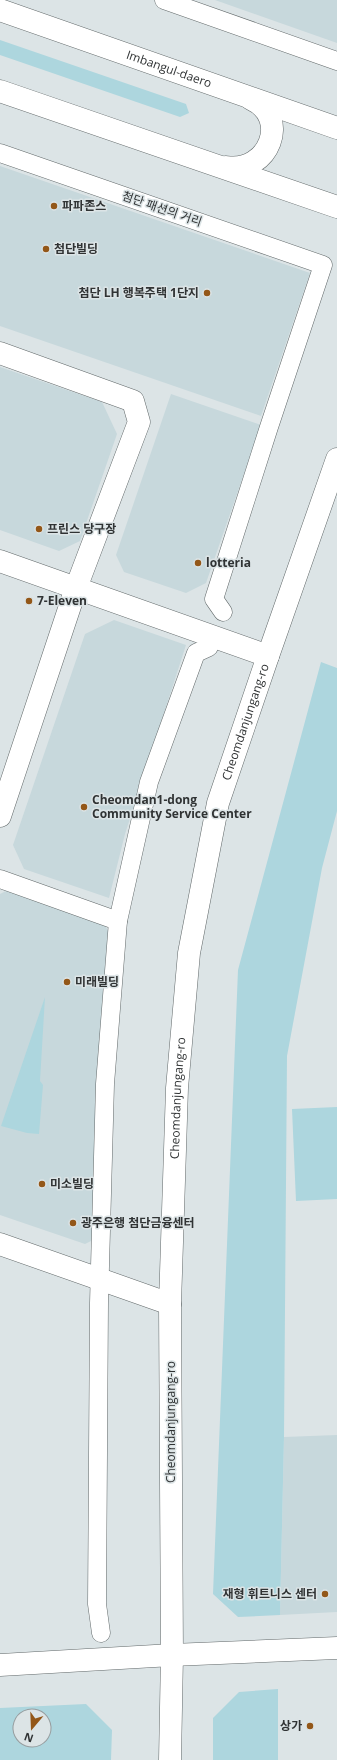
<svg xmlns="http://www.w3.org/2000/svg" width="337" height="1760" viewBox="0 0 337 1760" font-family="'Open Sans','Noto Sans KR',sans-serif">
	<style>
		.built { fill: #c7d8dc }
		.green { fill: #add6de; fill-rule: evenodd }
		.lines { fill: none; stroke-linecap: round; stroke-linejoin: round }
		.pedestrian-casing { stroke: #62696a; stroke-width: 19 }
		.minor-casing { stroke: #62696a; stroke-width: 23 }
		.tertiary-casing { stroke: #62696a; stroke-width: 23 }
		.secondary-casing { stroke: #62696a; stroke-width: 23 }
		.pedestrian { stroke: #fff; stroke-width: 18 }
		.minor { stroke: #fff; stroke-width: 22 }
		.tertiary { stroke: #fff; stroke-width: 22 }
		.secondary { stroke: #fff; stroke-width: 22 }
		.poi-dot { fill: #935718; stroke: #dce4e6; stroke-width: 1.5 }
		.labels { text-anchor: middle; stroke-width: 3; stroke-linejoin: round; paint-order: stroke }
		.street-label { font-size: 12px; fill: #303334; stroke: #dce4e6 }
		.poi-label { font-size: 12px; font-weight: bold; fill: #303334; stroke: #dce4e6; text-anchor: start }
	</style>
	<rect width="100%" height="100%" fill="#dce4e6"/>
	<g class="built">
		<path d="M215,0h122v43z"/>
		<path d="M0,166l310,107 -49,143 -261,-90z"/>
		<path d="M0,367l102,35 15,32 -37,107 -21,10 -59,-21z"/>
		<path d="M171,394l90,31 -55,158 -20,10 -62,-21 -8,-17z"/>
		<path d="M114,620l72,25 -61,189 -16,64 -85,-29 -11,-24 72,-211z"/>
		<path d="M8,890l96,33 4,8 -15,309 -8,4 -85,-29v-321z"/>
		<path d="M337,1435v177l-57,3 4,-178z"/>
	</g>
	<g class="green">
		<path d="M0,40l186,64 3,9 -9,4 -180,-62z"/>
		<path d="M321,662l16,6v143l-15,57 -35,188 -3,381 -4,178 -42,2 -25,-23 25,-624z"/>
		<path d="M45,997l-5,84 3,4 -4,49 -12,-1 -26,-7z"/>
		<path d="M337,1107v92l-41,2 -4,-92z"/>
		<path d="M278,1689v71h-65v-42l26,-26z"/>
		<path d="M86,1704l26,26 -1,30h-111v-52zM20,1716h24v24h-24z"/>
	</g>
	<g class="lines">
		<defs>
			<g id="pedestrian">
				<path d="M164,0l173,61"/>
				<path d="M0,153l323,112 -54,162 -55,172 9,13"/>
				<path d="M0,879l118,42"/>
				<path d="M101,1633l-4,-29 2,-301 6,-219 13,-163 31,-139 47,-129 13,-6"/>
			</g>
			<g id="minor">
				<path d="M0,353l133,48 6,21 -63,166 -76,228"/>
				<path d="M0,561l268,95"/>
				<path d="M0,1244l170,60"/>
			</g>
			<g id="tertiary">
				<path d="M0,1665l172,-10 165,-7"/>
				<path id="s1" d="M170,1760l2,-105 -2,-351 7,-216 12,-135 29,-150 50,-147 69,-197"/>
			</g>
			<g id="secondary">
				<path id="s2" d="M0,10l337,118"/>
				<path d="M0,91l337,116"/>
				<path d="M226,167c43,7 65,-50 25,-68"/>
			</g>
		</defs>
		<use href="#pedestrian" class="pedestrian-casing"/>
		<use href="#minor" class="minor-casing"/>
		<use href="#tertiary" class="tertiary-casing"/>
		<use href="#secondary" class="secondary-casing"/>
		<use href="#pedestrian" class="pedestrian"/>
		<use href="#minor" class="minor"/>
		<use href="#tertiary" class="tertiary"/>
		<use href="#secondary" class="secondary"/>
	</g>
	<g class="poi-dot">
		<circle cx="54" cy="206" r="4"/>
		<circle cx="46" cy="249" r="4"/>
		<circle cx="207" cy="293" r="4"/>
		<circle cx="39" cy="529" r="4"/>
		<circle cx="198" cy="563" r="4"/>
		<circle cx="29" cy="601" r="4"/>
		<circle cx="84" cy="807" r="4"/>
		<circle cx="67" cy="982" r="4"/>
		<circle cx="42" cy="1184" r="4"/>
		<circle cx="73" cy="1223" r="4"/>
		<circle cx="325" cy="1594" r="4"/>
		<circle cx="310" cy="1726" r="4"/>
	</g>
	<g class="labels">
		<g class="street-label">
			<text dy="4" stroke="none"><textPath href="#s2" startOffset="179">Imbangul-daero</textPath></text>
			<text transform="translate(162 209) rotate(19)" y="4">첨단 패션의 거리</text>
			<text dy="4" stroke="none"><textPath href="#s1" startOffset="1046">Cheomdanjungang-ro</textPath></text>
			<text dy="4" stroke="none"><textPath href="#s1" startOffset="662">Cheomdanjungang-ro</textPath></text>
			<text transform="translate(171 1422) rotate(-90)" y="4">Cheomdanjungang-ro</text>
		</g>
		<g class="poi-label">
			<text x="62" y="210">파파존스</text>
			<text x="54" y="253">첨단빌딩</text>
			<text x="199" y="297" text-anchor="end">첨단 LH 행복주택 1단지</text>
			<text x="47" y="533">프린스 당구장</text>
			<text x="206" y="567">lotteria</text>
			<text x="37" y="605">7-Eleven</text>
			<text x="92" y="804">Cheomdan1-dong<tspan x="92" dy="14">Community Service Center</tspan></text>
			<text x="75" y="986">미래빌딩</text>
			<text x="50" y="1188">미소빌딩</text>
			<text x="81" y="1227">광주은행 첨단금융센터</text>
			<text x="317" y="1598" text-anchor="end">재형 휘트니스 센터</text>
			<text x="302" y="1730" text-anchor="end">상가</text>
		</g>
	</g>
	<g transform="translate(32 1728) rotate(199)"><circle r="19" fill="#dce4e6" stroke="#979d9f"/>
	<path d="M0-3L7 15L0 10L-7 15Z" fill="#935718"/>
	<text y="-6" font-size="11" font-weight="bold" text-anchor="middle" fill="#303334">N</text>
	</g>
</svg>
